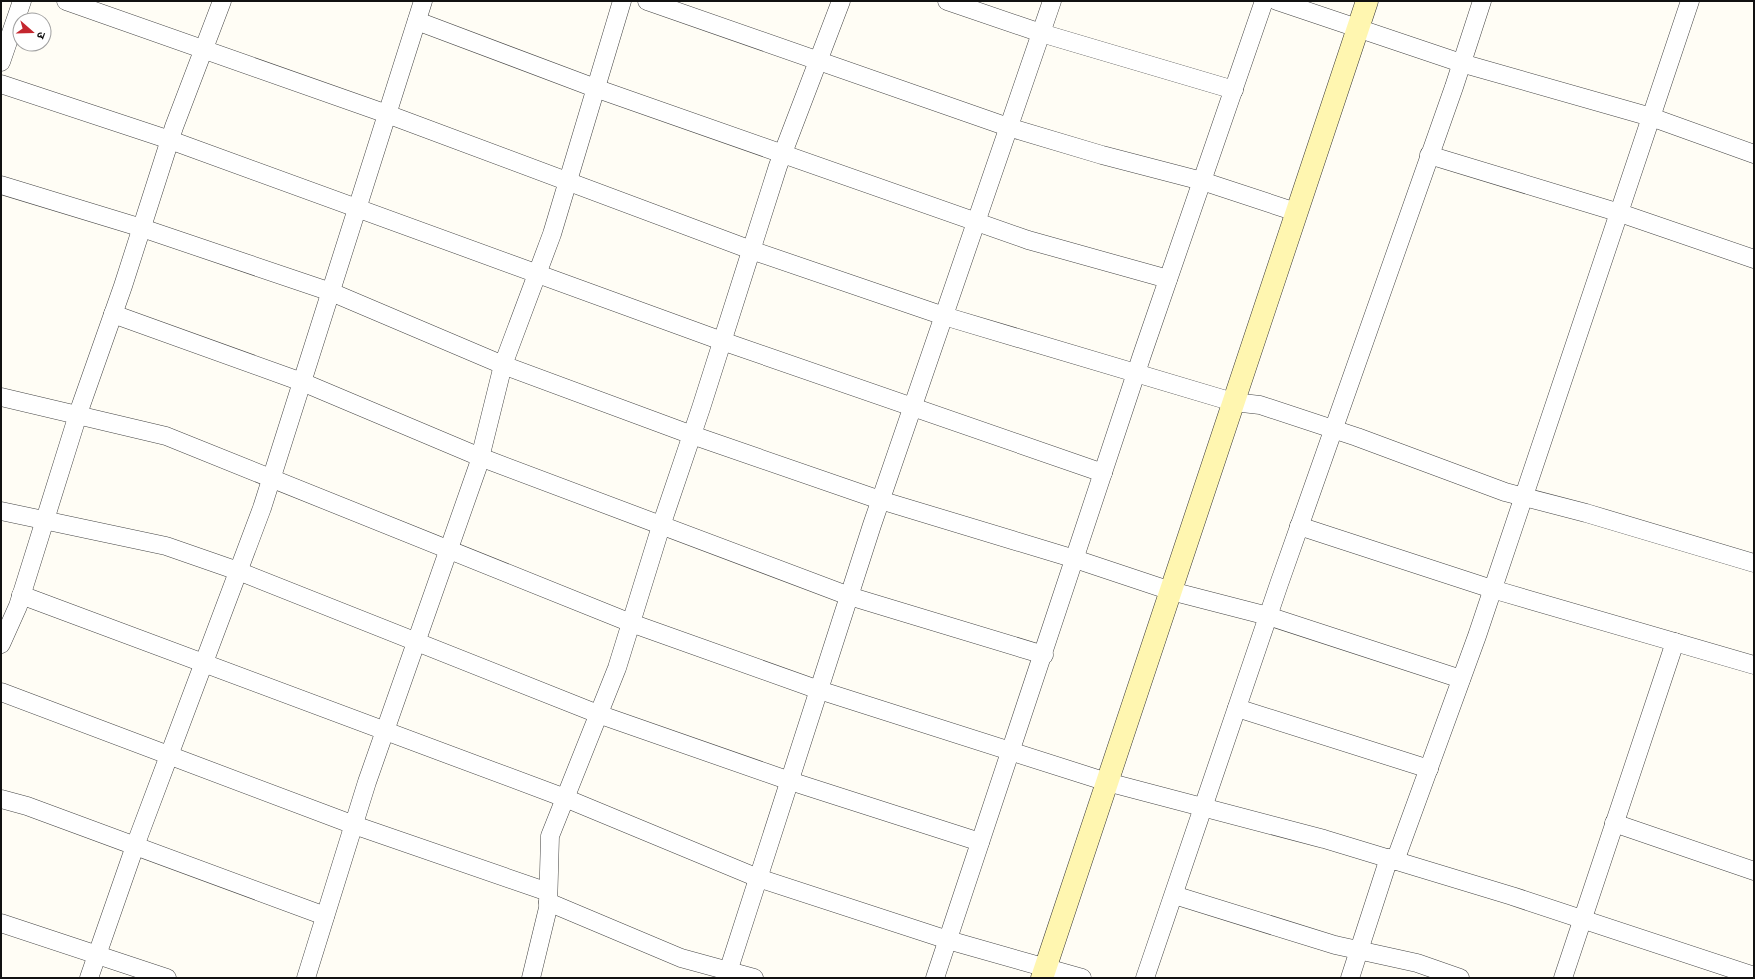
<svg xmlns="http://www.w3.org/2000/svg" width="1755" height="979" viewBox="0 0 1755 979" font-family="'Source Serif 4','Noto Sans Devanagari',serif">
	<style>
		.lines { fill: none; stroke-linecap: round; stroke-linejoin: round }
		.street-casing { stroke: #444; stroke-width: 19 }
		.secondary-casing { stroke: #333; stroke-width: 23 }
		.street { stroke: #fff; stroke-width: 18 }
		.secondary { stroke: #fff6b0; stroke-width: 22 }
	</style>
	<rect width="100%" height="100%" fill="#fffdf5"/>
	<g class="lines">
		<defs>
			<g id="street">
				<path d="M66,1l321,113 364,136 193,66 289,86 27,3 97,32 148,55 81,21 168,50"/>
				<path d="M647,1l361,126 94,28 100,26 94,31"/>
				<path d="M947,1l94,32 193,57"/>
				<path d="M1277,1l184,62 190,54 103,37"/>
				<path d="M417,21l178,67 433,152 140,39"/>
				<path d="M1,62l21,-61"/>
				<path d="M1,84l169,56 552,201 381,132"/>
				<path d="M1429,155l191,58 134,46"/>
				<path d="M1,185l141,43 189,64 172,73 189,70 188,65 195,59 96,32 97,25 193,63"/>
				<path d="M113,314l189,68 178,75 369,139 195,59"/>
				<path d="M1,397l165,39 465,187 188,67 288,92 217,57 188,57 242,80"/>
				<path d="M1,511l165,35 72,25 360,143 192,67 190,61"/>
				<path d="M1299,526l193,63 262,76"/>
				<path d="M21,595l544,203 193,80 190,62 134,38"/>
				<path d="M1,644l17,-38 62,-198 43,-122 51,-159 48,-126"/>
				<path d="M1,692l353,133 194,67"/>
				<path d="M1237,708l192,61"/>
				<path d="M1,799l26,7 298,110"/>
				<path d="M1614,823l140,48"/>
				<path d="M1395,861l82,-225 213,-635"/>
				<path d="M1174,895l161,50 82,18 43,15"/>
				<path d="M548,902l133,56 73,20"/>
				<path d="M1,923l166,55"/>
				<path d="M89,978l46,-132 127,-338 161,-507"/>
				<path d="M306,978l61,-196 111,-316 25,-101 49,-131 70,-233"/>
				<path d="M531,978l17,-70 2,-72 67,-168 44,-142 40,-118 77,-242 63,-165"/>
				<path d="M726,978l146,-453 180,-524"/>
				<path d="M935,978l207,-623 122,-354"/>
				<path d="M1145,978l134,-394 175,-497 28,-86"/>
				<path d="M1350,978l39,-120"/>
				<path d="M1563,978l112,-336"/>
			</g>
			<path id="secondary" d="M1042,978l325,-977"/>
		</defs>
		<use href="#street" class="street-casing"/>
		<use href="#secondary" class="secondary-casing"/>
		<use href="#street" class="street"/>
		<use href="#secondary" class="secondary"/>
	</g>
	<rect width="1755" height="979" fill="none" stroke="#111111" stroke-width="4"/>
	<g transform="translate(32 32) rotate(110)"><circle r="19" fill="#ffffff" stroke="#a0a0a0"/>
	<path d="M0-3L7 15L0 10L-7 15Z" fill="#c4262e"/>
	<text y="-6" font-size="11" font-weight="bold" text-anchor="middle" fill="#111111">उ</text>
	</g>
</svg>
